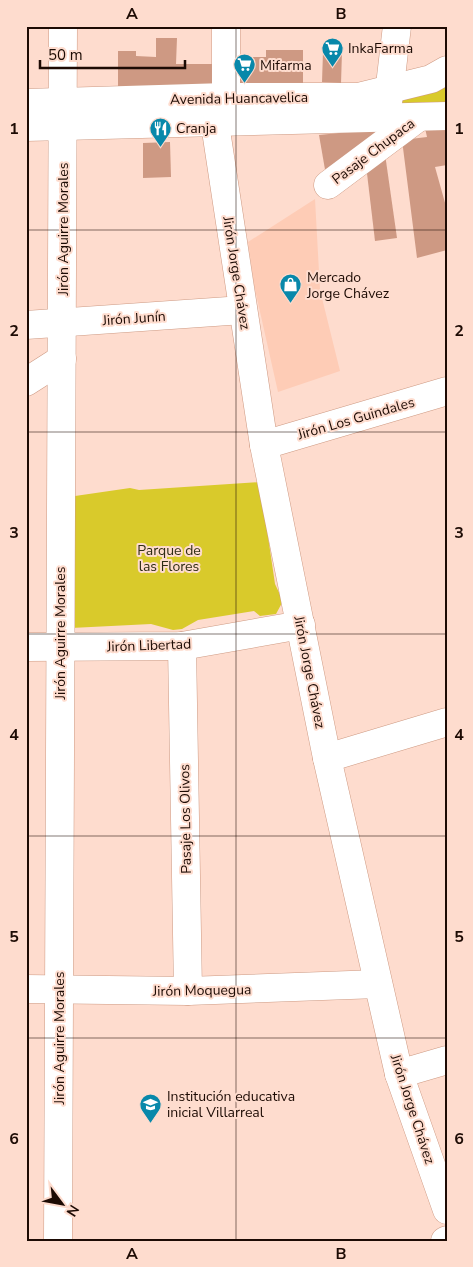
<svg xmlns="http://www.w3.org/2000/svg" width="473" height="1267" viewBox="0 0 473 1267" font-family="'Nunito Sans',sans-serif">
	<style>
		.built { fill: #feccb6 }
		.green { fill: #d9ca2b }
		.building { fill: #ce9983 }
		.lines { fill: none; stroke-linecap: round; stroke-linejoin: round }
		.minor-casing { stroke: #ce9a83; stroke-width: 29 }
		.highway-casing { stroke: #ce9a83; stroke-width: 29 }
		.minor { stroke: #fff; stroke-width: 28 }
		.highway { stroke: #fff; stroke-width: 28 }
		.grid { fill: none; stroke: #1d0b04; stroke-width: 1; stroke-opacity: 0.55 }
		.labels { text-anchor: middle; stroke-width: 4; stroke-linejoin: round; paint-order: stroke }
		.poi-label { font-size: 14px; fill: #1d0b04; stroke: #fedcce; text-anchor: start }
		.street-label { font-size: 14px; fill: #1d0b04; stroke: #fedcce }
		.park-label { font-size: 14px; fill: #2f2c14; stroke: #fedcce }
		.neatline { fill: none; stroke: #1d0b04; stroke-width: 2 }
		.grid-label { font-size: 16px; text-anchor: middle; font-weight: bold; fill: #1d0b04 }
	</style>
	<rect width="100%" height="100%" fill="#fedcce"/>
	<path class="built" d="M315,199l5,91 20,81 -62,21 -24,-107 -6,-43z"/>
	<g class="green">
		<path d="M447,79v28l-47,-1v-11z"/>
		<path d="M260,482l15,102 8,17 -7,13 -16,2 -6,-5 -56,9 -16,9 -9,1 -22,-6 -80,4 4,-132 55,-8 9,2z"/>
	</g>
	<g class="building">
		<path d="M156,38h21l-1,26h40v17l-7,8 -91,-1v-37h18v5l20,1z"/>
		<path d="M266,50h37v37h-63v-30h26z"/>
		<path d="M323,52h19l-1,31 -19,-1z"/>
		<path d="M447,127v38l-12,2 12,43v40l-30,8 -15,-118 25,-3 -2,-9z"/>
		<path d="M379,129l3,15 -55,37 -8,-46z"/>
		<path d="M170,142l1,35 -28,1v-35z"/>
		<path d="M385,154l12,84 -22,3 -9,-76z"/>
	</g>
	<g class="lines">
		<defs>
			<g id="minor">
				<path d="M226,26v71l-11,27 49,321 63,313 72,316 48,136"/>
				<path d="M387,111l10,-85"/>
				<path d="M328,185l91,-68"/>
				<path d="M26,325l217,-15"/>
				<path d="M26,382l36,-23"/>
				<path d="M264,445l183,-54"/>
				<path d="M182,646l6,345"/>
				<path d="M26,647l156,-1 119,-21"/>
				<path d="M327,758l120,-36"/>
				<path d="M26,989l162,2 190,-7"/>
				<path d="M399,1074l48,-14"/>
				<path d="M58,1241l5,-1215"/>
				<path d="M445,1241l2,-1"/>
			</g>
			<g id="highway">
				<path d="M26,103l200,-6h132l73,-18 16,-9"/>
				<path d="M26,127l421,-11"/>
			</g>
		</defs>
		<use href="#minor" class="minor-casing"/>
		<use href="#highway" class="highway-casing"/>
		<use href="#minor" class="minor"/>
		<use href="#highway" class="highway"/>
	</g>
	<path class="grid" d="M236,26v1215M26,230h421M26,432h421M26,634h421M26,836h421M26,1038h421"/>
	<defs>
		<symbol id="supermarket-pin" viewBox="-11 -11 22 30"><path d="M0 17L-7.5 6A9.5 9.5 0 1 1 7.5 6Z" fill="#0888aa" stroke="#fedcce"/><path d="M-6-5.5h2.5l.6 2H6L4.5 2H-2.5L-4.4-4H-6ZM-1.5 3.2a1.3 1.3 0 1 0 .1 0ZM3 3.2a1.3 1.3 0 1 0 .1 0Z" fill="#fff"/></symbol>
		<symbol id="restaurant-pin" viewBox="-11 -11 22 30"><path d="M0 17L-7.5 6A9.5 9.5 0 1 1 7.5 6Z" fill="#0888aa" stroke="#fedcce"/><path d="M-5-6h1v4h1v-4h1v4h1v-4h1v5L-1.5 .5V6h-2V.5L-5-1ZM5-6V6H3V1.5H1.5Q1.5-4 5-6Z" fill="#fff"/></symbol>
		<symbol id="shop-pin" viewBox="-11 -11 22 30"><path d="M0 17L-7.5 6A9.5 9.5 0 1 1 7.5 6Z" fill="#0888aa" stroke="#fedcce"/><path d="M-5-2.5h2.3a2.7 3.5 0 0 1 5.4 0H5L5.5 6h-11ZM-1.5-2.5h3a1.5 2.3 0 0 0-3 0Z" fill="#fff"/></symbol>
		<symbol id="school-pin" viewBox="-11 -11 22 30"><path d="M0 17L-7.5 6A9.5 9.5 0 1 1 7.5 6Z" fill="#0888aa" stroke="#fedcce"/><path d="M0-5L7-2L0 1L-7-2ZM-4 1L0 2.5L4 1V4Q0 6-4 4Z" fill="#fff"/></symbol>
	</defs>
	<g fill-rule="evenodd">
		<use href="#supermarket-pin" x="320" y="36" width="25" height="34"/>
		<use href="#supermarket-pin" x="232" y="52" width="25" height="34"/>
		<use href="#restaurant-pin" x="148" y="116" width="25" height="34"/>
		<use href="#shop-pin" x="278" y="272" width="25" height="34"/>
		<use href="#school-pin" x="138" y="1092" width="25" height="34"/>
	</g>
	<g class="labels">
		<g class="poi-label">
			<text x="348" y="53">InkaFarma</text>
			<text x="260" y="70">Mifarma</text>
			<text x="176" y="133">Cranja</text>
			<text x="307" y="282">Mercado<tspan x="307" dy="16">Jorge Chávez</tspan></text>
			<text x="167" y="1101">Institución educativa<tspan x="167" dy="16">inicial Villarreal</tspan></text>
		</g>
		<g class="street-label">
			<text transform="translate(239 98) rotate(-1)" y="5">Avenida Huancavelica</text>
			<text transform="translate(373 151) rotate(-37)" y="5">Pasaje Chupaca</text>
			<text transform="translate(63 229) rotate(-90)" y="5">Jirón Aguirre Morales</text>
			<text transform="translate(237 273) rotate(81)" y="5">Jirón Jorge Chávez</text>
			<text transform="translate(134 318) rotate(-4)" y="5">Jirón Junín</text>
			<text transform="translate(356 418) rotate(-16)" y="5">Jirón Los Guindales</text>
			<text transform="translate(60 633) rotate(-90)" y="5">Jirón Aguirre Morales</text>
			<text transform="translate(149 645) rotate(-2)" y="5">Jirón Libertad</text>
			<text transform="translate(310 672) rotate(79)" y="5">Jirón Jorge Chávez</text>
			<text transform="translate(185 819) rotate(-91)" y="5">Pasaje Los Olivos</text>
			<text transform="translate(202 990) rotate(-1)" y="5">Jirón Moquegua</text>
			<text transform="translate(59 1038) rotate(-90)" y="5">Jirón Aguirre Morales</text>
			<text transform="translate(413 1109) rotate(72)" y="5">Jirón Jorge Chávez</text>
		</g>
		<g class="park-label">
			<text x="169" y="555">Parque de<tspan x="169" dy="16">las Flores</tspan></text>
		</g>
	</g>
	<rect width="473" height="1267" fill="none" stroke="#fedcce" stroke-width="55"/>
	<g transform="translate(62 1204) rotate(122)" stroke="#fedcce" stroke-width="4" paint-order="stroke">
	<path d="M0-4L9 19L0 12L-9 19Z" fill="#1d0b04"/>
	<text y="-8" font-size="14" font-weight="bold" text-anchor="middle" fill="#1d0b04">N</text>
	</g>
	<path d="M40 60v8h145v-8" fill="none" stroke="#1d0b04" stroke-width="2.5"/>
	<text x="48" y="60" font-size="15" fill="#1d0b04" stroke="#fedcce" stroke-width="4" paint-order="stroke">50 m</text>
	<rect x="28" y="28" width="418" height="1212" class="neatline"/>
	<g class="grid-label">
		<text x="132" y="19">A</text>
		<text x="341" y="19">B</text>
		<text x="14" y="134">1</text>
		<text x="459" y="134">1</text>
		<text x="14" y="336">2</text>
		<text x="459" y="336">2</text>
		<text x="14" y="538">3</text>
		<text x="459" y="538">3</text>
		<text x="14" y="740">4</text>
		<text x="459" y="740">4</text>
		<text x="14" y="942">5</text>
		<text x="459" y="942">5</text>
		<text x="14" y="1144">6</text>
		<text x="459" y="1144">6</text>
		<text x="132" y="1259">A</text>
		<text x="341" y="1259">B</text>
	</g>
</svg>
